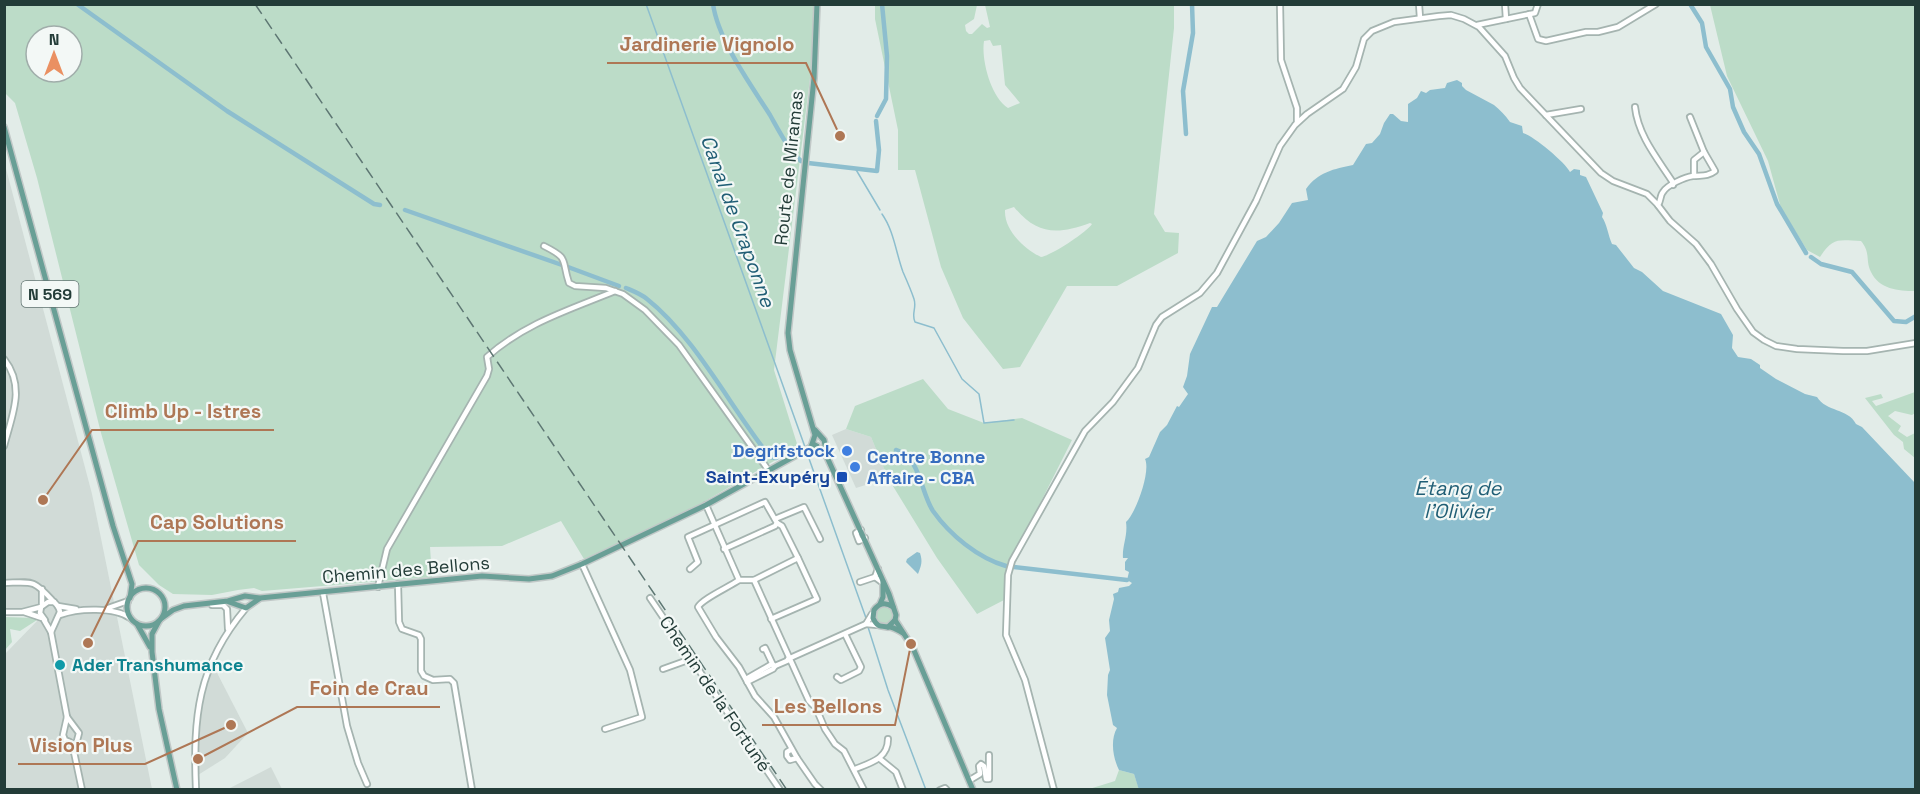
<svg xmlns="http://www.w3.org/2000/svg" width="1920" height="794" viewBox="0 0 1920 794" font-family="'Space Grotesk',sans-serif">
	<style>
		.built { fill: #d1dbd7 }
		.green { fill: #bcdcc8; fill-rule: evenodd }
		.water { fill: #8dbece }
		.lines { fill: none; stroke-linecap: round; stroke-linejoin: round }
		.stream { stroke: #8dbece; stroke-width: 1.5 }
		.canal { stroke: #8dbece; stroke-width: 4.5 }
		.minor-casing { stroke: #a5b4b0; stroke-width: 8 }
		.major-casing { stroke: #c1c8c7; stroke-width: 8 }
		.minor { stroke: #fff; stroke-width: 4.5 }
		.major { stroke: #699f96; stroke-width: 5 }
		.rail { stroke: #5e7773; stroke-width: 1.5; stroke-dasharray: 12 6; stroke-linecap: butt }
		.shop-dot { fill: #3f7fe0; stroke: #f3f8f6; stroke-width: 2 }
		.transit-dot { fill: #1a4fb4; stroke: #f3f8f6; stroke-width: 2 }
		.culture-dot { fill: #0f9aa8; stroke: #f3f8f6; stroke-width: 2 }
		.labels { text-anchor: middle; stroke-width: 4.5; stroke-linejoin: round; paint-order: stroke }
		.shield { fill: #f3f8f6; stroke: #617471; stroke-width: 1.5 }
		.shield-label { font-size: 16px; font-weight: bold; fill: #233c38 }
		.street-label { font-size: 18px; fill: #233c38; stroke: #f3f8f6 }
		.shop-label { font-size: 18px; font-weight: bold; fill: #366cbe; stroke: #f3f8f6; text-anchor: end }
		.transit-label { font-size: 18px; font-weight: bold; fill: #164399; stroke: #f3f8f6; text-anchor: end }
		.culture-label { font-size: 18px; font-weight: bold; fill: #0d838f; stroke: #f3f8f6; text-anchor: start }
		.water-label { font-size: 20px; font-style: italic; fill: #205e75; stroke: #f3f8f6 }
		.leader { fill: none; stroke: #ae7755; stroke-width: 2 }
		.callout-dot { fill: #ae7755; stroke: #f3f8f6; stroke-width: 2 }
		.callout-label { font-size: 20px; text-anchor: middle; font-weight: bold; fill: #ae7755; stroke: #f3f8f6; stroke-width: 4.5; stroke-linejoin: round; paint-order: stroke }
	</style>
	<rect width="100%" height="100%" fill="#e2ece8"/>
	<g class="built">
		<path d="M4,161l88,333 60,295h-147v-135l34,-35 -4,-11 -30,1z"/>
		<path d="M846,429l25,8 17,41 -32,10 -24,-53z"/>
		<path d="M213,665l35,68 -23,25 -27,17 2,-62 5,-28z"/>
		<path d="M271,767l11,22h-54z"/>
	</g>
	<g class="green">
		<path d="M4,5h815l-45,365 24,77 -108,63 -106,49 -23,-38 -59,25 -72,1 2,30 -170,14 -8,-3 -16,2 -26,5 -39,-1 -14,-9 -20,-20 -38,-132 -64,-255 -22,-75 -10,-10zM36,36h36v36h-36z"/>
		<path d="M875,5h102l-3,14 -9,6 1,6 3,3h3l10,-10 5,4 3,-1 -5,-22h189v23l-20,186 11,18 14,1 -1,20 -61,33h-50l-47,81 -17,2 -40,-51 -22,-51 -26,-97h-17v-40l-23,-111zM990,40l3,6 8,-1 4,40 15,18 -12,5c-17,-11 -27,-48 -24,-67zM1014,207c23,28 43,28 76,16l2,1c-6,9 -42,32 -51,33 -17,-8 -37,-27 -36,-47z"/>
		<path d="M1710,5h205v286c-17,0 -36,-2 -44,-19 -6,-12 0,-19 -10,-31 -23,-1 -28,-4 -41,16l-13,-7 -26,-42 -13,-47 -41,-85z"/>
		<path d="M923,379l25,30 36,14 38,-5 50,22 -64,127 -4,33 -27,14 -40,-56 -49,-80 -17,-41 -25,-8 9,-23z"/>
		<path d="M1915,392v21l-3,2 -17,-4 -7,5 13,10 -3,5 9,6 8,-4v25l-11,-9 -1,-7 -9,-7 -29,-37 16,-4 2,4 -11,3 4,5z"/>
		<circle cx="884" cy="615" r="9"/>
		<path d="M5,617l28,1 4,2 -17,11 -10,-2 2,13 -7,8z"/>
		<path d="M1119,770l15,4 5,15 -53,1 29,-9z"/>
	</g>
	<g class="water">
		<path d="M1457,80l5,3v3l4,4 28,15c6,5 11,10 16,17l12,4 1,7c9,2 42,29 47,39l4,-3 6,1v5l6,2 17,36 -1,4c5,7 6,18 10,27l4,1 18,23 8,4 21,19 58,23 12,21 -1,13 6,9 13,2 9,6v3l16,11 29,15 12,3c9,15 31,11 39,27l6,3 53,56v306l-776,1 -5,-16 -15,-4c-6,-12 -9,-30 -2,-42l-4,-3 -6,-30 1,-20 2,-5 -5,-32 5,-7 -1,-11 5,-21 -1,-5 5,-2 1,-4 10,-2 3,-3 -5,-3 2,-8 -4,-2v-8l3,-4h-5c-1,-12 5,-22 3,-36 10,-9 25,-51 19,-63l4,-2 11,-25 7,-7 10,-19 2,1 9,-13 -5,-7 4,-11 3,-22 22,-47h5l40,-66 9,-4 13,-14 13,-20 16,-3 -2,-11c12,-17 28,-20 47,-24l13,-21 6,-1 8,-9 4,-11 6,-9h3l8,7 7,1v-18l9,-6 4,-7 5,2 4,-3 15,-2 2,-5z"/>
		<path d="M917,552l3,1c3,9 1,13 -2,21l-12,-12 1,-3z"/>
	</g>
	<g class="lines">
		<g class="stream">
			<path d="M646,4l159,443"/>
			<path d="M855,168l25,42"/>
			<path d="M882,214c12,17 14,39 21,58 4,9 8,18 11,27 3,9 -3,15 1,23l19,6 28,51 17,15 5,29 30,-3"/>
			<path d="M807,453l59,165"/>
			<path d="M868,627l20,63 38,100"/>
		</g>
		<g class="canal">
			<path d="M77,4l150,107 147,93 6,1"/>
			<path d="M713,4c5,36 38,81 57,111 9,16 18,34 31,46"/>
			<path d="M1690,4l12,19 4,24 24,42 3,18 11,25 15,22 18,50 29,49"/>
			<path d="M877,116l9,-17 1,-43 -5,-52"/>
			<path d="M1186,134l-3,-43 10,-58 -1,-29"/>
			<path d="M808,163l69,8 2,-21 -3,-29"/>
			<path d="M405,210l157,55"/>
			<path d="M1811,257l10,7 31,8 42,49 12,1 10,-6"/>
			<path d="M568,267l51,19"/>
			<path d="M626,288c7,3 15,6 21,11 48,38 84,109 123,158l6,1 17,-10"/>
			<path d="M896,450c25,8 24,41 37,61 17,24 45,47 73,55"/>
			<path d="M1014,567l113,13"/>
		</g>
		<defs>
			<g id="minor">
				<path d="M1280,4l1,56 16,48v14"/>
				<path d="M1419,4l1,14"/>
				<path d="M1505,4l1,15"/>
				<path d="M1529,14l9,25 8,2 40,-9h12l20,-5 38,-23"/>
				<path d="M1477,25l58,-12 3,-9"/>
				<path d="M1635,107c3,28 22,51 37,74l1,4"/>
				<path d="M1546,115l35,-6"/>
				<path d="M1694,176v-16l10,-8"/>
				<path d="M1658,205c3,-4 2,-10 5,-13 4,-7 22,-15 30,-16 9,-1 14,1 22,-5l-11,-19 -14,-35"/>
				<path d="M544,246c26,13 17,13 25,37l6,3 31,2 17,6 22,16 34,35 90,126"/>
				<path d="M4,359c22,28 8,56 0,87"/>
				<path d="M706,505l33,75h15l55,121 7,7 9,21 10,15 9,7 20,39"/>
				<path d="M775,519l29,-12 16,32"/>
				<path d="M777,523l5,3 16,32"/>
				<path d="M861,530l-5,3 3,8 6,-3"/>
				<path d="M582,564l48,106 12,47 -37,12"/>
				<path d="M690,569l8,-7 -10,-25 77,-35 12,21 -2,3 -51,23"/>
				<path d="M878,569l-3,8 8,6"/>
				<path d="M739,580c-10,7 -37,19 -41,27l18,30 23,30 16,29 19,21 23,41 -7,2 -3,-4v-4l5,-3"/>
				<path d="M754,580l44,-22 19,41 -46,20"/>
				<path d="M860,582l15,-5"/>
				<path d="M4,583c28,-1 29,-4 48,17 4,4 7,6 8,12l-9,20"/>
				<path d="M398,584l1,38 3,7 17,6 2,4v32l3,5 9,4 17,-1 4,4 18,107"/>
				<path d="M378,587l9,-38 100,-173 2,-7 -2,-12c38,-34 82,-47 128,-66"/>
				<path d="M42,589v16"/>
				<path d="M323,593l24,133 11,37 9,21"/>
				<path d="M650,598l130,192"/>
				<path d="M212,605h11l4,4 1,20"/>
				<path d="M58,606l18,3"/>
				<path d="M108,608l20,-7"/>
				<path d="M4,612h18l19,-5"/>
				<path d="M24,612l18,6"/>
				<path d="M872,614l-6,10 11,1"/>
				<path d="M60,615c18,-7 55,-8 70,3"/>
				<path d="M44,620l7,12 16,85 12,16 -5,19"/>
				<path d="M45,620l-5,-7 1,-6 7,-5h6"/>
				<path d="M763,649l2,-1 8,17"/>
				<path d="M788,659l78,-35"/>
				<path d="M663,669l28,-10"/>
				<path d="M837,677l4,3 18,-9 2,-4 -16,-33"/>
				<path d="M746,679l26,-15 3,2 14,-6"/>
				<path d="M747,682l26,-13 2,-3"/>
				<path d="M67,717l-4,18 2,5 5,2 4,10 8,38"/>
				<path d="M797,758l18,26 6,6"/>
				<path d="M880,759l16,13 7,18"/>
				<path d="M855,769c15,-6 33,-10 33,-30"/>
				<path d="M970,780l10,-6 -1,-8 2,-2 3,2 2,13h3v-24"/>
				<path d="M196,790c-3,-73 1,-124 50,-182"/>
				<path d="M940,790l5,-2 2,2"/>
				<path d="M1054,790l-29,-110 -19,-45 2,-60 4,-14 73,-130 28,-29 25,-34 18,-43 6,-8 38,-24 17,-20 39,-72 24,-55 15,-21 12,-11 36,-25 13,-22 8,-28 8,-8 22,-9 45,-6 12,-1 13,4 15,8 26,29 9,22 6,10 81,85 12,8 34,13 10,10 13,17 26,23 15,20 26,45 16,23 11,8 12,6 21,3 46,2h24l49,-8"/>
			</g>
			<g id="major">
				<path d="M4,127l109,399 19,58 -2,14"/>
				<path d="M815,430l9,10 3,15"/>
				<path d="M815,445l12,12 62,137 7,21 -1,5 -7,7"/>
				<path d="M811,447l4,-12 -25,-85 -2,-17 26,-255 3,-74"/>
				<circle cx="146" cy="607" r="19"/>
				<path d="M229,602l17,6 13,-9"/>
				<path d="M880,604l3,-7v-15"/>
				<path d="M893,607c-7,-5 -14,-4 -19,3l-1,8c4,9 7,8 16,9 5,0 10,4 14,6"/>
				<path d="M162,618l11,-8 11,-4 44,-5 17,-5 15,2 222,-22 47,3 23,-3 30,-12 124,-59 105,-58 6,-1"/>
				<path d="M895,620l18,28 60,142"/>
				<path d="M159,621l-7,13v18l7,57 18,81"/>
				<path d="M137,624l13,23"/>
			</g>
		</defs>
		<use href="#minor" class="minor-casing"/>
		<use href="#major" class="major-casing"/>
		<use href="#minor" class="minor"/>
		<use href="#major" class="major"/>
		<path class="rail" d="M255,4l532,786"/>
	</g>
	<g class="shop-dot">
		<circle cx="847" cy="451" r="6"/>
		<circle cx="855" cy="467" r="6"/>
	</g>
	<rect class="transit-dot" x="836" y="471" width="12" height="12" rx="3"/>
	<circle class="culture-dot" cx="60" cy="665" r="6"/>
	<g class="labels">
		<rect class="shield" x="21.5" y="281" width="57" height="26" rx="4.5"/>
		<g class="shield-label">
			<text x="50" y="300">N 569</text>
		</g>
		<g class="street-label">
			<text transform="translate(789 168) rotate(-84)" y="6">Route de Miramas</text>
			<text transform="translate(406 570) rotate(-5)" y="6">Chemin des Bellons</text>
			<text transform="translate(715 694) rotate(56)" y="6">Chemin de la Fortuné</text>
		</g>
		<g class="shop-label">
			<text x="835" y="457">Degrifstock</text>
			<text x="867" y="463" text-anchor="start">Centre Bonne<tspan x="867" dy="21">Affaire - CBA</tspan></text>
		</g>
		<g class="transit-label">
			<text x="830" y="483">Saint-Exupéry</text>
		</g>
		<g class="culture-label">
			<text x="72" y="671">Ader Transhumance</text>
		</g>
		<g class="water-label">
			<text transform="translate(738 221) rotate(70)" y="7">Canal de Craponne</text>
			<text x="1458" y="495">Étang de<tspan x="1458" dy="23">l'Olivier</tspan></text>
		</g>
	</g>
	<path class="leader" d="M840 136L806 63H607M43 500L92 430H274M88 643L138 541H296M198 759L297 707H440M911 644L895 725H762M231 725L145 764H18"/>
	<g class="callout-dot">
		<circle cx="840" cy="136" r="6"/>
		<circle cx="43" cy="500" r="6"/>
		<circle cx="88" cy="643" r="6"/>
		<circle cx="198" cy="759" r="6"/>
		<circle cx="911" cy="644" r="6"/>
		<circle cx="231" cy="725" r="6"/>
	</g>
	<g class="callout-label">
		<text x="707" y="51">Jardinerie Vignolo</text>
		<text x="183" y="418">Climb Up - Istres</text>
		<text x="217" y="529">Cap Solutions</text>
		<text x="369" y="695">Foin de Crau</text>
		<text x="828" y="713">Les Bellons</text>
		<text x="81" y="752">Vision Plus</text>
	</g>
	<rect width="1920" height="794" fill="none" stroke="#233c38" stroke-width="12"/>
	<g transform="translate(54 54)"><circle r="28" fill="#f3f8f6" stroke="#a0adaa" stroke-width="1.5"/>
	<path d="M0-4.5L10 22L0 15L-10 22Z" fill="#ea9062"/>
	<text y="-9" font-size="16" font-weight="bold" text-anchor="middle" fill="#233c38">N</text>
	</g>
</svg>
